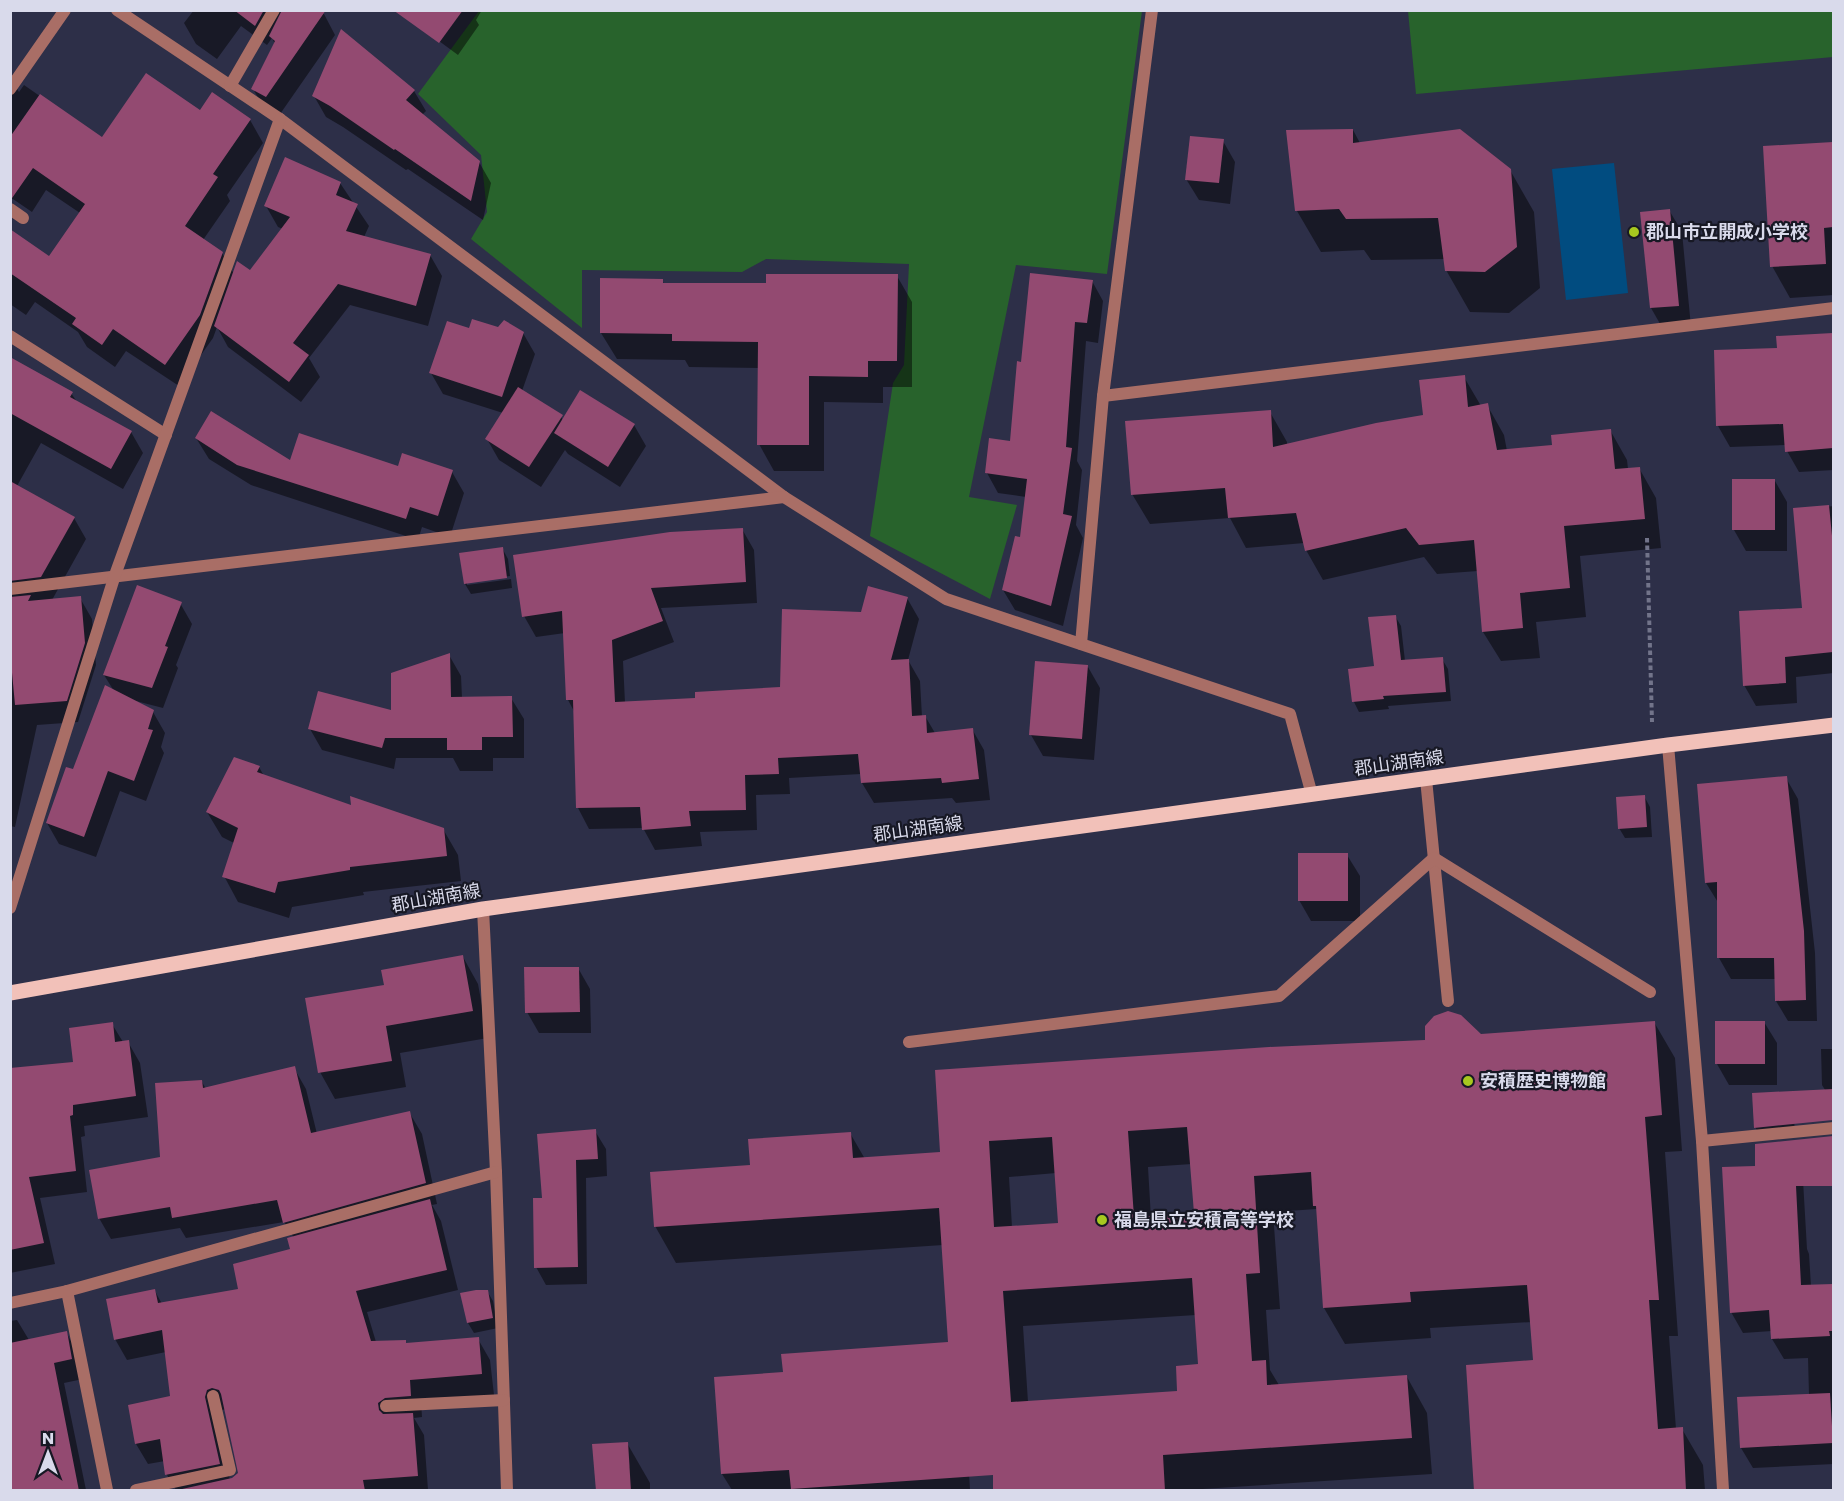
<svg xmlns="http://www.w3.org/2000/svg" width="1844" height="1501" viewBox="0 0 1844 1501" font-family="Poppins,'Noto Sans JP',sans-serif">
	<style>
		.green { fill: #28632c }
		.water { fill: #014c80 }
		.shadow { fill: #0007; fill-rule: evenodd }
		.building { fill: #934a71; fill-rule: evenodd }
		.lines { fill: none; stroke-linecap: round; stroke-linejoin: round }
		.path { stroke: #72748a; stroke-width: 4; stroke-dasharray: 4.5 3; stroke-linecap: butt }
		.service { stroke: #a96e66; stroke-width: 12 }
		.minor { stroke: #a96e66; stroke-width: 12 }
		.primary { stroke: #f2c1b9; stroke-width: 15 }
		.poi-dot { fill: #a7c81f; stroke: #171824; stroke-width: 2 }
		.labels { text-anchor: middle; stroke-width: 4.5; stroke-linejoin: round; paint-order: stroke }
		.poi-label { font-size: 18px; font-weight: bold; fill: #d9daeb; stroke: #171824; text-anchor: start }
		.street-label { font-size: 18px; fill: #d9daeb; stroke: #171824 }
	</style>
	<rect width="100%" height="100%" fill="#2d2f48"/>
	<g class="green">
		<path d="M479,11h663l-35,263 -91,-9 -47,232 48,8 -27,94 -120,-63 23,-153 11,-18 5,-101 -143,-5 -24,13 -160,-2v58l-111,-89 16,-27 -6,-57 -63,-61z"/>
		<path d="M1408,11h425v46l-417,37z"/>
	</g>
	<path class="water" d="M1614,163l14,130 -62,7 -14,-131z"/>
	<g class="shadow">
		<path d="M194,10h123l7,4 11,21 -57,82 -13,-8 -12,-20 22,-45 -3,-6 -5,7 -26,-19 -24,33 -21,-15 -12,-21z"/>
		<path d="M397,10h85l-6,10 3,5 -21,30z"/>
		<path d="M10,77l9,15 5,-7 79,55 97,-28 50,8 13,23 -36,52 3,6 -27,39 19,13 12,21 16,-2 33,-43 -5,-2 -12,-21 74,-23 29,43 -5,11 66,18 12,21 -14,50 -78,-21 -41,53 11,19 -19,25 -73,-55 -11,-20 -4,11 -34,48 -53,-35 -11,16 -28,-20 -9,-15 -43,-30 -9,13 -16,-11v-58l39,12 31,-45 -34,-23 -14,22 -22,-15z"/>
		<path d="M414,91l12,20 -4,4 57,47 12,21 -8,37 -75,-51 -2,1 -63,-43 -17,-10 -12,-21z"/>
		<path d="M1353,130l7,13 150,27 24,42 6,76 -31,25 -39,-1 -24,-42 -1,-11 -74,1 -7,-10 -43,2 -24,-41z"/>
		<path d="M1223,141l12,21 -5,42 -31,-4 -13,-21z"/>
		<path d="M1834,144v151l-44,3 -18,-32 -7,-118z"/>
		<path d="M1669,210l13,22 9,95 -28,2 -12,-21z"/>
		<path d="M897,276l15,26v85h-29v16l-59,-1v69h-50l-15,-27v-76l-70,-1 -4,-7 -68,-1 -16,-26 61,-53 2,4h104z"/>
		<path d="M1092,281l11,20 -5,42 -12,-2 -9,120 5,9 -6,55 7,13 -20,88 -48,-16 -12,-20 18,-51 5,-42 -28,-4 -11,-20 24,-31 11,-79z"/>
		<path d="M470,330l53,3 12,21 -13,37 39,26 2,3 71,5 12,21 -26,41 -52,-33 -3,-4 -24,37 -42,-27 -12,-21 16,-26 -60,-19 -12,-21z"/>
		<path d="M1834,334v111h-2l2,25 -35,2 -12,-21 -1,-6 -56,2 -12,-21 61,-76 -1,-13z"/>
		<path d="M10,359l61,34 6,9 54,30 12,21 -20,36 -82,-46 -24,43 57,32 12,21 -34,61 28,-2 12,21 4,46 -18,57 -41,3 -22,102 -5,-1z"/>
		<path d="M1464,377l17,29 6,-1 17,30 3,16 46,-5 57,-16 17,30 1,9 11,-1 17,30 5,50 -81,8 6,61 -50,5 4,36 -39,3 -18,-29 -5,-61 -41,3 -13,-17 -101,23 -17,-30 -2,-7 -58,5 -16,-30 -80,6 -18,-30 138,-82 17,30v4l138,-30z"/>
		<path d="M196,438l95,25 161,9 12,21 -14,44 -28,-10 -4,13 -167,-55 -42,-26z"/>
		<path d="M1734,481h41l12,21v49h-41l-12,-21z"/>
		<path d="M1834,506v167l-38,4 1,26 -41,3 -12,-21 60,-76 -10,-99z"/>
		<path d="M742,529l12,21 3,53 -96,5 13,34 -51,19 2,42 72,-3 85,-12 80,-75 45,-15 12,21 -11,41 12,21 2,36 3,-1 10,17 37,-4 12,21 6,50 -34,3 -4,-5 -78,5 -12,-20 -1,-9 -72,4 1,16 -34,1 1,35 -57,2 2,14 -47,4 -12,-22 -54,1 -11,-21 -3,-95 -7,-13 -3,-67 -29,4 -12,-21z"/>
		<path d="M502,548l6,11 2,17 -43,6v3l44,-6 1,9 -41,6 -6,-10z"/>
		<path d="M180,603l12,21 -16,41 2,3 -15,40 -31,-8 21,12 12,21 -4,14 3,6 -18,48 -26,-10 -24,66 -37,-13 -12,-21 67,-132 -10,-16z"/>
		<path d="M1395,616l6,10 4,35 37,-2 6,10 3,32 -63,5 1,3 -30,3 -5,-10 21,-35z"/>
		<path d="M449,655l12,21 1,22h49l13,21v39h-31v13h-33l-7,-13h-57l-2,11 -72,-19 -12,-21 82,-17z"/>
		<path d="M1088,667l12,21 -6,72 -51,-4 -12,-21z"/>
		<path d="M259,767l5,9 89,31 90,22 15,26 3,26 -98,11 1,3 -72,12 -3,11 -51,-16 -14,-26 10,-33 -12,-6 -15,-25z"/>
		<path d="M1786,778l12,21 17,154 2,68h-29l-12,-20v-22h-45l-12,-21v-54l-13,-21z"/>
		<path d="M1644,796l6,11 2,30 -27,1 -6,-10z"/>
		<path d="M1347,855l13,21v45h-49l-12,-21z"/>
		<path d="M463,957l15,27 10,54 -88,15 6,34 -71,12 -15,-27 65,-86z"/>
		<path d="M578,968l12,21 1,44h-52l-12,-21z"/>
		<path d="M1654,1022l21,36 7,93 -17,1 13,184h-9l7,93h6l21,36 2,25h-229l58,-129 -2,-39 -102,6 1,10 -86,6 -21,-36 -7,-99 -44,3 7,97 -14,1 4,60 9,15 128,-8 20,36 5,61 -245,16h-183l-38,-71 4,71h-238l-10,-16 -6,-96 68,-4 166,-31 -7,-98 -267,18 -21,-37 96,-60 99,-33 15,26 76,-6 -5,-81 490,-31zM1192,1164l3,51 -44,3 -3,-51zM1056,1173l3,51 -47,3 -3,-50zM1196,1315l4,51 -21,26 -151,10 -5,-76z"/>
		<path d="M1764,1022l13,21v42h-48l-12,-21z"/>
		<path d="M112,1024l11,18h5l12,21 8,54 -64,9 1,10 -4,1 6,55 -47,6 15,66 -45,9v-204l65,-6z"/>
		<path d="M1821,1049h13v55l-12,-19z"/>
		<path d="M294,1068l12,21 11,45 92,-22 13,22 15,70 -5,1 9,16 17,69 -91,22 9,30 31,3 71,-6 12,21 4,35 -73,6 1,16 -8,1 10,17 4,55h-252l-9,-15 -2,-14 -17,3 -12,-20 35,-47 -5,-45 -39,8 -12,-21 40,-48 7,13 78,-14 52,-40 2,-12 -10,-16 -98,16 -6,-10 -69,11 -12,-21 62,-60 41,-76 4,7zM226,1409l13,65 -9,6 -14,-61 3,-8z"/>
		<path d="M1793,1103l2,31 -34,3 -6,-10z"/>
		<path d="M595,1131l11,18 1,27 -21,2 1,106 -41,1 -10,-18 8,-67z"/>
		<path d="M1802,1163l5,86 2,5 2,32 23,-1v179l-81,4 -12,-20 68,-53 -1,-37 -24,1 -12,-20v-8l-29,2 -12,-21z"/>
		<path d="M487,1291l6,10 5,27 -24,5 -6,-10z"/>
		<path d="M17,1320l12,20 37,-8 11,20 6,27 -19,4 22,107h-76v-169z"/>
		<path d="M627,1443l23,40v7h-53z"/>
	</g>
	<g class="building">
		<path d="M234,10h30l-9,16z"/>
		<path d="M282,10h44l-60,87 -15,-8 24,-48 -6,-5z"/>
		<path d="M393,10h70l-24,33z"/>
		<path d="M341,29l74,61 -9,10 74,61 -9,40 -76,-52 -1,1 -64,-44 -18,-10z"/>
		<path d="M146,73l54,37 12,-18 39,27 -38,55 5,3 -33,49 38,26 -23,63 -35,50 -52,-36 -11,16 -30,-21 4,-6 -66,-45v-44l39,27 36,-52 -52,-36 -23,33v-64l30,-43 62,43z"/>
		<path d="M1353,129v14l107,-14 51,40 6,78 -32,25 -40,-1 -7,-53 -92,1 -7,-10 -44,2 -9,-81z"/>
		<path d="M1190,136l34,3 -5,44 -34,-3z"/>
		<path d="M1833,142v85l-9,1 2,36 -56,3 -7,-121z"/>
		<path d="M285,157l56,25 -5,13 22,9 -12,27 85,23 -15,52 -78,-22 -45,59 16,12 -20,27 -75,-56 23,-65 13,9 40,-53 -26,-11z"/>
		<path d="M1670,209l9,97 -29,2 -10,-96z"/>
		<path d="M1030,273l63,7 -6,43 -12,-1 -9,125 6,1 -9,66 9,2 -21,90 -49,-16 13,-54 5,1 7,-58 -42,-6 4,-35 21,3 7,-80 4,1z"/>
		<path d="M766,274h132l-1,87h-29v16l-59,-1v69h-52l1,-103 -86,-1v-7l-72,-1v-55l63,1v4h103z"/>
		<path d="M472,319l26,8 6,-7 20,12 -22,65 -73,-24 18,-52 22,7z"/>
		<path d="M1833,333v115l-48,4 -2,-28 -67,2 -2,-76 63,-2 -1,-12z"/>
		<path d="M10,357l63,35 -3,5 62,34 -21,38 -101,-56z"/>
		<path d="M1465,375l3,32 20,-4 9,47 55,-5 -1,-10 60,-6 4,40 25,-2 5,52 -81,7 6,62 -50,5 3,35 -41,4 -8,-92 -55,5 -13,-17 -101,23 -9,-38 -68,5 -3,-30 -94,7 -6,-74 146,-11 2,37 103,-24 47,-8 -4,-35z"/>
		<path d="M518,387l45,28 -34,52 -44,-28z"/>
		<path d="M580,390l55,34 -27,43 -54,-34z"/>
		<path d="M211,411l79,49 9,-27 99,33 4,-13 51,17 -15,46 -28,-9 -4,12 -169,-54 -42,-27z"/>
		<rect x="1732" y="479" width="43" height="51"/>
		<path d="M10,481l65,36 -34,60 -31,4z"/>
		<path d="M1829,505l4,41v106l-48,5 1,26 -43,3 -4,-75 63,-3 -9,-100z"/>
		<path d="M743,528l3,54 -95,6 12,33 -51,19 3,62 80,-4v-6l85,-5 2,-78 79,3 7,-26 40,11 -17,63 18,-1 3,57 14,-1 1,18 46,-5 6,51 -37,4 -1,-5 -80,5 -3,-29 -80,4 1,16 -34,1 1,35 -57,1 2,15 -49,4 -2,-23 -64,1 -3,-108h-7l-4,-89 -40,6 -9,-62 157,-23z"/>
		<path d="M503,547l4,31 -43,6 -5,-31z"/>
		<path d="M137,585l45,17 -17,44 3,1 -16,41 -49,-13z"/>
		<path d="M31,595l-3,6 53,-5 4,47 -18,58 -52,4 -5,-54v-54z"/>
		<path d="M1396,615l5,45 42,-3 3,35 -63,4 1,3 -32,3 -4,-33 26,-3 -6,-49z"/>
		<path d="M450,653l1,44 61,-1 1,41h-31v13h-35v-12h-62l-3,10 -74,-19 10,-38 73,19v-37z"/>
		<path d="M1035,661l53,4 -6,74 -53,-4z"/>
		<path d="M105,685l49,25 -6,19 5,1 -19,51 -26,-10 -24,66 -38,-14 20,-56 7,2z"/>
		<path d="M234,757l26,9 -3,6 94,33 -1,-9 94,32 3,28 -97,11v3l-72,12 -3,11 -53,-16 16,-49 -32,-16z"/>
		<path d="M1787,776l17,155 2,69 -31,1 -1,-43h-57v-76l-12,1 -8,-99z"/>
		<path d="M1645,795l2,32 -29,2 -2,-32z"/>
		<rect x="1298" y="853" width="50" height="48"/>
		<path d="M463,955l10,56 -87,15 6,35 -74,12 -13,-75 79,-13 -3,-15z"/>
		<path d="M524,967h55l1,45 -55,1z"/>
		<path d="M1448,1011l13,4 20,19 174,-13 7,94 -17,2 14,183h-10l9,129 25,-2 3,64h-212l-8,-126 67,-5 -6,-75 -117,7 1,10 -88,6 -7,-102h-3l-2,-34 -57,4 6,97 -14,1 6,87 14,-1 1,25 140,-10 5,63 -249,17 2,36h-172v-16l-202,14 -2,-19 -68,4 -7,-97 69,-5 -2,-18 167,-12 -9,-134 -285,19 -4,-55 100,-7 -2,-26 103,-7 2,26 87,-6 -5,-82 334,-23 156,-7v-14l9,-10zM1187,1127l7,86 -60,4 -6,-86zM1052,1137l6,86 -64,4 -5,-86zM1192,1278l6,86 -22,2 1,25 -166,11 -8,-111z"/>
		<rect x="1715" y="1021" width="50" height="43"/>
		<path d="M113,1022l2,20 14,-2 7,56 -63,9v10l-3,1 6,55 -47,6 15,66 -34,7v-182l63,-6 -4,-34z"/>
		<path d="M295,1066l16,67 99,-22 16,72 -143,40 -6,-23 -105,18 -2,-11 -72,12 -9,-49 71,-13 -5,-74 47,-3 1,8z"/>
		<path d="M1833,1089v31l-79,8 -2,-35z"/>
		<path d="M596,1129l2,30 -22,1 2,107 -44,1 -1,-70h9l-5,-64z"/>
		<path d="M1833,1136v50h-37l5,99 32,-1v47h-4l1,5 -59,3 -2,-29 -39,3 -8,-146 33,-1v-22z"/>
		<path d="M430,1199l17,71 -91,21 15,50 35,-1v3l73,-6 3,37 -72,6 1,16 -26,2 -7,5 1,7 4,4 30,-1 5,63 -55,4 2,11h-192l59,-13 6,-5 -17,-79 -2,-4 -7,-2 -5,2 -2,7 15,67 -55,11 -5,-36 -25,5 -7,-39 42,-9 -8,-66 -48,10 -8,-41 49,-10 3,14 80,-14 -5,-25 57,-15 -3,-11z"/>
		<path d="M476,1290h12l5,28 -26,5 -7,-30z"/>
		<path d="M67,1331l5,28 -18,4 25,128h-69v-148z"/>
		<path d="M1830,1393l3,50 -93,5 -3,-51z"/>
		<path d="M628,1442l3,49h-35l-4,-47z"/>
	</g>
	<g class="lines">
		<path class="path" d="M1647,538l5,184"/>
		<g class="service">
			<path d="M1426,779l22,222"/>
			<path d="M909,1042l370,-46 155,-138 216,134"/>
		</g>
		<g class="minor">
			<path d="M117,10l163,109 504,378 162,102 344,115 22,81"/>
			<path d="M230,86l44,-76"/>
			<path d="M10,89l55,-79"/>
			<path d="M10,209l13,9"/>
			<path d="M10,336l156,99"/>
			<path d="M1103,396l731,-88"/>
			<path d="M10,589l774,-92"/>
			<path d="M1081,644l22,-248 49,-386"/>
			<path d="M1668,745l34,396 21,349"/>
			<path d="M10,908l105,-333 165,-456"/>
			<path d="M483,909l13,263 11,318"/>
			<path d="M1702,1141l132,-13"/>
			<path d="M67,1291l40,199"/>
			<path d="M10,1303l57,-12 429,-119"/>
			<path d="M386,1406l118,-6"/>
			<path d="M136,1490l94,-20 -17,-74"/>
		</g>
		<path class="primary" d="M10,993l473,-84 1185,-164 166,-20"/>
	</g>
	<g class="poi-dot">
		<circle cx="1634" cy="232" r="6"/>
		<circle cx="1468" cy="1081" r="6"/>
		<circle cx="1102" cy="1220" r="6"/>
	</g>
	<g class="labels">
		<g class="poi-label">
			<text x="1646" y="238">郡山市立開成小学校</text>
			<text x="1480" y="1087">安積歴史博物館</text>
			<text x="1114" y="1226">福島県立安積高等学校</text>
		</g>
		<g class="street-label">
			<text transform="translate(1399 763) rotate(-8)" y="6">郡山湖南線</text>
			<text transform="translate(918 829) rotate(-8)" y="6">郡山湖南線</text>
			<text transform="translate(436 898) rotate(-10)" y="6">郡山湖南線</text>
		</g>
	</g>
	<rect width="1844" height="1501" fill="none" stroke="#d9daeb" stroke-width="24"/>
	<g transform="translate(48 1453)" stroke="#171824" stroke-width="4.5" paint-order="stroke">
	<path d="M0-4.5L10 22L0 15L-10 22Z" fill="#d9daeb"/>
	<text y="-9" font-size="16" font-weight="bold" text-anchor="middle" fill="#d9daeb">N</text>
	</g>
</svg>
